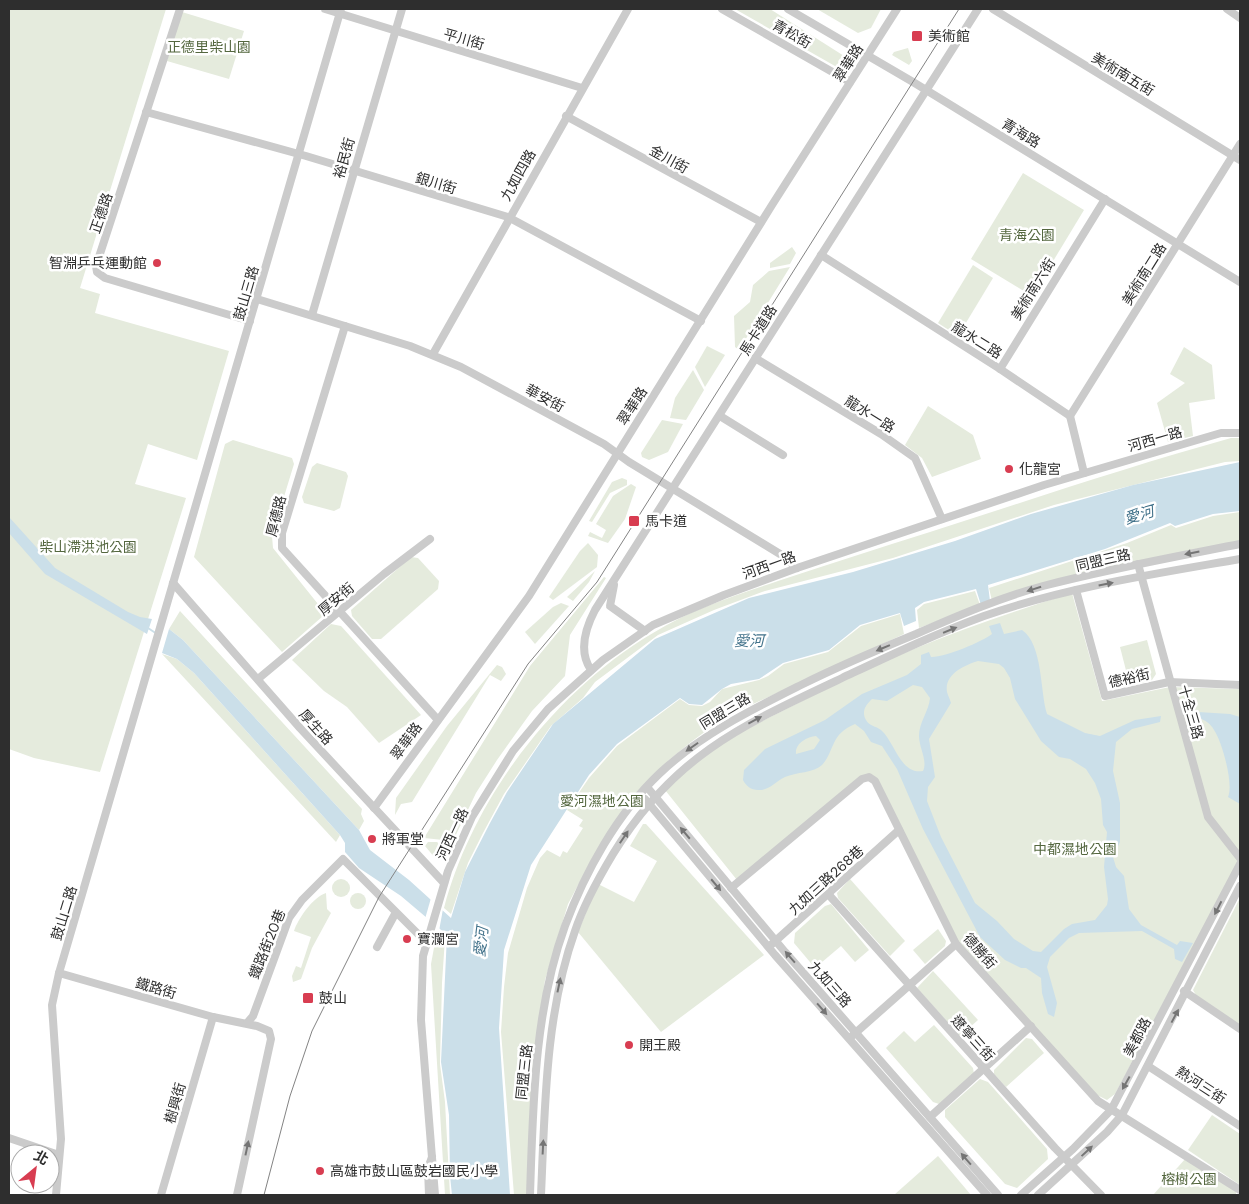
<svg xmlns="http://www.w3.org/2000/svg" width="1249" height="1204" viewBox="0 0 1249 1204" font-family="'DM Sans','Noto Sans TC',sans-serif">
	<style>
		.green { fill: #e5ebdd }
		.water { fill: #cbdfe9; fill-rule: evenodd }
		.pier { fill: #fff }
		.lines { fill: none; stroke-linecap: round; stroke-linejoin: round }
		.stream { stroke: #cbdfe9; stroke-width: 2 }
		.minor { stroke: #cbcbcb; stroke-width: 8 }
		.tram { stroke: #838383; stroke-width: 1 }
		.oneway { fill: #757575 }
		.poi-dot { fill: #d83d51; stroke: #fff; stroke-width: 2 }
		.labels { text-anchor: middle; stroke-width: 5; stroke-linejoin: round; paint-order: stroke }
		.street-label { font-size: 14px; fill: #2e2e2e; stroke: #fff }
		.poi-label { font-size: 14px; fill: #2e2e2e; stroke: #fff; text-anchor: start }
		.park-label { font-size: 14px; fill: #54673f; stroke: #fff }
		.water-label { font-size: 15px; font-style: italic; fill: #42728a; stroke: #fff }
	</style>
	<rect width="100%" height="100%" fill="#fff"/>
	<g class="green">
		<path d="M9,9h157l-86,279 20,6 -5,19 134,38 -32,109 -49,-16 -13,40 51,14 -86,274 -66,-14 -25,-9z"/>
		<path d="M735,9h35l82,52 -5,9h-5z"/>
		<path d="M817,9h64l-10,19 -13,5z"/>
		<path d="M182,12l62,19 -15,48 -62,-18z"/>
		<path d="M908,48l4,13 -3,4 -17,-10 2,-3z"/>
		<path d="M1023,173l61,37 -52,86 -61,-37z"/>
		<path d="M792,247l4,6 -6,11 -20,4v-5z"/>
		<path d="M973,265l20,13 -35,58 -20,-13z"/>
		<path d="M790,267l-51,83 -4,-3 -1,-31 16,-14 3,-17 16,-14z"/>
		<path d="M707,346l18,9 -20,32 -10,-20z"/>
		<path d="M1184,347l28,18 3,34 -26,4 4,33 -25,6 -11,-39 28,-20 -15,-9z"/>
		<path d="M693,370l11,20 -18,30 -16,-2 5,-20z"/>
		<path d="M928,406l45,29 8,24 -49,18 -10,-19 -17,-13z"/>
		<path d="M662,420l21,4 -15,28 -19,8 -7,-3 -1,-4z"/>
		<path d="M1231,438h9v23l-15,1 -171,43 -161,53 -128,33 -51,19 -56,25 -63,47 -12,16 -32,28 -47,68 -21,39 -15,30 -17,51 -7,-6c29,-110 111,-217 209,-275 38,-24 83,-38 125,-52 51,-17 101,-33 152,-49 100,-32 200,-66 301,-94z"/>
		<path d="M233,440l59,18 2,6 -22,72 1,12 49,61 1,7 -41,36 -88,-95 31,-113z"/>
		<path d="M317,463l29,9 2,4 -8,32 -6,3 -30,-8 -2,-6 10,-30z"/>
		<path d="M622,478l5,2v5l-17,8 -18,29 -3,-1 23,-39z"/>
		<path d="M631,484l5,3 -11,32 -17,24 -20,-7 2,-4 12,6 4,-8 -10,-6 17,-28z"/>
		<path d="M1240,512v31l-248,58 -3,-13 138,-45 44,-18 5,3 37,-12z"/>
		<path d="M588,543l10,12 -1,12 -44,33 -4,-3 31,-46z"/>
		<path d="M411,557l7,1 21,23 -1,8 -57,50h-9l-20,-23 -1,-6z"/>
		<path d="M595,571l-6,11 -16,19 -6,-4z"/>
		<path d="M604,577l2,1 -36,57 -5,41 -33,35 -35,49 -21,33 -23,48 -29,-3 106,-172z"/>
		<path d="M975,591l5,14 -61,23 -2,-18 7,-6z"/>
		<path d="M1072,593l30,108 68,-14 70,2v169l-125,236 -8,6 -10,-5 -141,-151 -81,-163 -6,-4 -132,103 -72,-90c10,-9 20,-20 31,-29 34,-25 74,-44 112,-63 87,-45 171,-76 264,-105z"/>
		<path d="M561,603l8,3 -34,38 -10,-12 28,-25z"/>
		<path d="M180,611l182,198 -1,5 3,7 -5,9 -176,-190 -14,-11z"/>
		<path d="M900,614l4,20 -153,71 -30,15 -30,22 -22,18 -76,97 -25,47 -23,76 -6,41 -12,174h-13l-13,-163 3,-45 4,-34 19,-65 13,-30 7,-8 13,7 3,-6 4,2 16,-25 -4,-2 4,-6 -16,-10 22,-32 28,-32 63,-47 9,6 13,1 8,-4 12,-13 37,-9 9,-4 16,-12 44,-12 33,-26z"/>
		<path d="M331,624l10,2 80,89 -42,28 -32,-36 -23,-16 -32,-31z"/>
		<path d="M1147,640l9,34 -4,6 -22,6 -10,-39z"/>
		<path d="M162,654l15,5 17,14 146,162 -4,7z"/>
		<path d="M497,665l5,2 4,7 -5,7 -11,-6 -78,127 -11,2 -6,11 1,-17 51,-72z"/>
		<path d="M643,824h3l118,131 -103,77 -83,-100 20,-48 36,18 23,-41 -27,-15z"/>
		<path d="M428,842h9l7,6 -3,8 -6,2 -10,-12z"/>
		<path d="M850,879l55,62 -15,15 -52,-58 -1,-5z"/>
		<circle cx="341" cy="888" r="9"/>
		<path d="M326,893l1,16 4,4 -19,35 -11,31 -8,3 -1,-6 4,-10 5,2 10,-31 -17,-6c4,-12 19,-34 32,-38z"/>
		<circle cx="358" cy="901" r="8"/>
		<path d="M1240,898v127l-44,-30 -3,-5z"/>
		<path d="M831,904l38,46 -14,12 -14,-16 -26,22 -21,-25 1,-10 30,-27z"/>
		<path d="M938,929l8,12 -1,5 -20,18 -12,-14z"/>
		<path d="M436,937l9,1 -3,45 -2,81 5,38 5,93h-5l-14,-231z"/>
		<path d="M933,971l45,49 -18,16 -43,-48z"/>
		<path d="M934,1025l39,43 1,6 -35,30 -6,-2 -47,-54 18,-17 11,11z"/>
		<path d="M1026,1038l6,1 12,14 -38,34 -12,-13v-4z"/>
		<path d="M980,1079l8,3 59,67 1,10 -31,29 -12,-4 -60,-67v-7z"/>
		<path d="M1212,1115l28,19v51l-52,-35z"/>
		<path d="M938,1156l33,39h-77z"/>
		<path d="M1186,1158l50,34v3h-83z"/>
	</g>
	<g class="water">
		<path d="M1240,462v49l-27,3 -38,12 -5,-3 -65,26 -117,36 2,16 -9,4 -5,-16 -52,13 -9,6 1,13 -12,5 -4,-13 -40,12 -31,25 -46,13 -24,16 -28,5 -9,5 -20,16 -13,-1 -9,-6 -63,46 -28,31 -58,90 -27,85 -5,78 11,167h-58l-2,-19 -1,-61 -8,-53 6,-127 -46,-39 -42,-28 -14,-16v-9l-5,-8 -146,-162 -17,-14 -15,-6 7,-24 14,11 176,190 11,20 39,30 42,38 14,-46 25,-49 17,-31 46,-68 102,-85 94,-41 104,-26 102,-31 76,-27 102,-29z"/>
		<path d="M9,517l46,51 73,44 12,5 12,2 -5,15 -102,-60 -36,-41z"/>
		<path d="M1000,623l4,11 18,-4c21,14 18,62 25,84l38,19 15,3 35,-16 26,-4 -1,6 -28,7 -16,13 -3,29 7,32v39l-7,15 3,10 8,9 5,33 12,16 36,20 3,-4 13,2 -11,19 -7,-3 -1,-10 -32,-18 -63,2 -10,5 -19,19 -3,10 10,36 -3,14 -6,-3 -6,-21 -1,-15 -15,-10h-5l-16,-8 -25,-23 -57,-108 -26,-60 -15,-23 -11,-4 -7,-11 -9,-7c-25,10 -20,27 -33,41 -8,8 -26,7 -37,12 -9,4 -16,14 -27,13 -7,0 -12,-4 -15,-10l1,-10 21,-21 60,-29 37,-26 45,-19 14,-11v-9l8,-3 2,5c12,1 51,-15 61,-23l-3,-8zM978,661l21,3 5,4 6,10 5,21 26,42 18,16 11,2 16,10 9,14 6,16 2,26 4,7 -3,35 4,32 -1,6 -12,15 -23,4 -8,5 -23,23 -8,-1 -19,-12 -17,-18 -22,-18 -34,-66 -14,-36 1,-14 7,-10 -6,-38 22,-36c-1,-4 -3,-7 -4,-11 -3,-18 18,-27 31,-31zM913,685l9,2 8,11c-1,13 -11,24 -11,38 0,12 9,25 4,35 -23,4 -28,-29 -42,-41 -5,-4 -12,-4 -15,-10 -5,-9 0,-15 6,-21l15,2zM816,736l4,4 -6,9 -18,5c-1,-11 11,-17 20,-18z"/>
		<path d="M1198,712l32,2 10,3v87l-12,-7c6,-12 -6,-56 -14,-67 -3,-6 -9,-10 -15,-12z"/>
	</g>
	<path class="pier" d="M431,898l12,11 -4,22 -14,-12z"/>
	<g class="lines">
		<path class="stream" d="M148,628l9,6"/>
		<g class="minor">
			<path d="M180,9l-84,257 1,6 8,6 145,43"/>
			<path d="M325,9l257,79"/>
			<path d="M722,9l128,73"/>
			<path d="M788,9l125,73 327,200"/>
			<path d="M993,9l247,151"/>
			<path d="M1227,9l13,9"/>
			<path d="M146,112l160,44 202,61 193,104"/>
			<path d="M566,116l195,106"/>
			<path d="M821,255l179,114 70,47 14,57"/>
			<path d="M257,299l153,47 51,21 143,77 25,18 151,92 17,14"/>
			<path d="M312,315l90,-306"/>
			<path d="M345,326l-63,207v15l156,172"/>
			<path d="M433,354l195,-345"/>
			<path d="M755,358l126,76 34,24 27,61"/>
			<path d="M1000,369l105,-170"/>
			<path d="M720,416l63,39"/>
			<path d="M1070,416l170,-272"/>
			<path d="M1138,564l70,253 32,41"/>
			<path d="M173,583l127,145 144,155"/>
			<path d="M614,585l-4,21 35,25"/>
			<path d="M1076,590l29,106 64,-14 71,3"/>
			<path d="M591,670c-13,-19 -6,-41 4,-60l383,-601"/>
			<path d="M258,679l126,-105 46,-35"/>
			<path d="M647,787l138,165 213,243"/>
			<path d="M645,799l130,156 212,240"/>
			<path d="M374,808l155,-212 243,-391 125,-196"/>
			<path d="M731,888l131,-109 7,-2 6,4 81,163 142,157 142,89"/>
			<path d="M829,895l226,253 46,47"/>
			<path d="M772,944l127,-114"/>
			<path d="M377,947l18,-33"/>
			<path d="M59,973l154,44 44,9 12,5 2,8 -34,156"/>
			<path d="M1184,991l56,38"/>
			<path d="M247,1023l6,-7 36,-98 13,-18 41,-41 85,85"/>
			<path d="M852,1036l104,-92"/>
			<path d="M1148,1066l92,60"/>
			<path d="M930,1117l101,-91"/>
			<path d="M9,1138l50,17"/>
			<path d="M56,1195l5,-56 -9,-134 7,-32 282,-964"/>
			<path d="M161,1195l52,-178"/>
			<path d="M429,1195l-1,-27 4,-11"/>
			<path d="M435,1195l-14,-175 2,-64 25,-85 24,-54 41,-66 35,-42 55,-49 50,-35 71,-30 73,-27 247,-83 177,-52h19"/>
			<path d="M530,1195c3,-89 4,-184 35,-269 20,-54 52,-112 94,-152 41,-39 92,-64 142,-89 38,-19 76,-35 115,-51 41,-18 83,-36 127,-48 65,-17 131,-29 197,-42"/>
			<path d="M541,1195c4,-88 4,-180 34,-264 9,-27 23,-52 38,-77 60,-98 129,-129 229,-176 47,-22 93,-44 142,-62 83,-29 170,-42 256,-57"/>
			<path d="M1021,1195l52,-46 38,-39 129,-246"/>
			<path d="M1038,1195l69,-63 15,-17 118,-229"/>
		</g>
		<path class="tram" d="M264,1195l26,-99 22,-65 67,-134 149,-233 69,-82 362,-573"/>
	</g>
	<defs><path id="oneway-solid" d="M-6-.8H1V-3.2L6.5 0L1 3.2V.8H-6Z" transform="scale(1.25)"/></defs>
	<g class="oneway">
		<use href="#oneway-solid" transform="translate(1192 553) rotate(169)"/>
		<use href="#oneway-solid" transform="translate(1106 584) rotate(-11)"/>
		<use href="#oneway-solid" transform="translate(1034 589) rotate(162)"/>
		<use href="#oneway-solid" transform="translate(950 630) rotate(-22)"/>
		<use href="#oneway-solid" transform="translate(883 648) rotate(157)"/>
		<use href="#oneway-solid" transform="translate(755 720) rotate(-28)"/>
		<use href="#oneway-solid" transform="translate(692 747) rotate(145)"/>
		<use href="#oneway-solid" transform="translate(685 833) rotate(-130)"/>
		<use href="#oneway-solid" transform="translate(624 837) rotate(-56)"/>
		<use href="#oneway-solid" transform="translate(716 885) rotate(50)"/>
		<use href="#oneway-solid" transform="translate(1218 908) rotate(117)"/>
		<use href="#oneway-solid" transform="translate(790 957) rotate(-131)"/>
		<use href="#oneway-solid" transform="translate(559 985) rotate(-78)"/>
		<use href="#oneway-solid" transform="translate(822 1009) rotate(49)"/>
		<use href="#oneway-solid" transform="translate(1175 1016) rotate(-62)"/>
		<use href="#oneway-solid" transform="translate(1126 1083) rotate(119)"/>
		<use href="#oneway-solid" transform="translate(543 1147) rotate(-87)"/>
		<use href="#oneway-solid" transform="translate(247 1148) rotate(-78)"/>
		<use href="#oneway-solid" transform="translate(1087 1151) rotate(-43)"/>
		<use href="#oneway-solid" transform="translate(966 1159) rotate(-131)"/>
	</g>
	<g class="poi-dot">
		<rect x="911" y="30" width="12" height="12" rx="2.5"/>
		<circle cx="157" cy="263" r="5"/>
		<circle cx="1009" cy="469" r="5"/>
		<rect x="628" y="515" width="12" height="12" rx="2.5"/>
		<circle cx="372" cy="839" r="5"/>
		<circle cx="407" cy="939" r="5"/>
		<rect x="302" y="992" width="12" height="12" rx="2.5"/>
		<circle cx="629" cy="1045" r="5"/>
		<circle cx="320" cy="1171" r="5"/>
	</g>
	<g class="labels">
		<g class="street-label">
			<text transform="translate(792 34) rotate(30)" y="5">青松街</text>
			<text transform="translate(464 39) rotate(16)" y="5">平川街</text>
			<text transform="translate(848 63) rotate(-57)" y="5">翠華路</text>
			<text transform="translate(1123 74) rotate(31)" y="5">美術南五街</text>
			<text transform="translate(1021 133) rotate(31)" y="5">青海路</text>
			<text transform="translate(344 158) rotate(-74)" y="5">裕民街</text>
			<text transform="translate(669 159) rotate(29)" y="5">金川街</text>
			<text transform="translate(518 175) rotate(-61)" y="5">九如四路</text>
			<text transform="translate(436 183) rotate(17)" y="5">銀川街</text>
			<text transform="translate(101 213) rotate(-71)" y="5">正德路</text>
			<text transform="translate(1144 274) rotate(-58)" y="5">美術南二路</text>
			<text transform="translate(1033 289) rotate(-58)" y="5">美術南六街</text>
			<text transform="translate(246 293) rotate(-74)" y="5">鼓山三路</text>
			<text transform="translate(758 330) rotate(-58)" y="5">馬卡道路</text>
			<text transform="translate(977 340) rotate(32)" y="5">龍水二路</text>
			<text transform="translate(545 398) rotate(28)" y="5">華安街</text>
			<text transform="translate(632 406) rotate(-57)" y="5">翠華路</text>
			<text transform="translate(870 414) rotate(32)" y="5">龍水一路</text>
			<text transform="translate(1155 439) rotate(-16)" y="5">河西一路</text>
			<text transform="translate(276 516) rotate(-76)" y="5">厚德路</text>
			<text transform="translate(1103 560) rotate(-13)" y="5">同盟三路</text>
			<text transform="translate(769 565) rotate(-20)" y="5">河西一路</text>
			<text transform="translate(336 599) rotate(-40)" y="5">厚安街</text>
			<text transform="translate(1129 678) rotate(-13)" y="5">德裕街</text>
			<text transform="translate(725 711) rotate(-31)" y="5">同盟三路</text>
			<text transform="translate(1191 712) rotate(74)" y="5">十全三路</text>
			<text transform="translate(316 727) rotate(48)" y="5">厚生路</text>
			<text transform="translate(406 741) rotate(-54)" y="5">翠華路</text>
			<text transform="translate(452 834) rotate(-65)" y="5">河西一路</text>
			<text transform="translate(826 880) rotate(-42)" y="5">九如三路268巷</text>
			<text transform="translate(64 913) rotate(-73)" y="5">鼓山二路</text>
			<text transform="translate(267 944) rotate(-68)" y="5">鐵路街20巷</text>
			<text transform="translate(980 951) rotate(49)" y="5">德勝街</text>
			<text transform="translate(830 984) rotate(49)" y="5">九如三路</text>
			<text transform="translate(156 988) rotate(16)" y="5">鐵路街</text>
			<text transform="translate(1137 1037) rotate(-62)" y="5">美都路</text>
			<text transform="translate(973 1038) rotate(48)" y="5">遼寧三街</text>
			<text transform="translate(524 1072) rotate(-84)" y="5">同盟三路</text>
			<text transform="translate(1201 1085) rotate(33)" y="5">熱河三街</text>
			<text transform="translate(175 1103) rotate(-74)" y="5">樹興街</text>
		</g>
		<g class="poi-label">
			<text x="928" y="41">美術館</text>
			<text x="147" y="268" text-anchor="end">智淵乒乓運動館</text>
			<text x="1019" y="474">化龍宮</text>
			<text x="645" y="526">馬卡道</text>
			<text x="382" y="844">將軍堂</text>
			<text x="417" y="944">寶瀾宮</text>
			<text x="319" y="1003">鼓山</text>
			<text x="639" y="1050">開王殿</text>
			<text x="330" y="1176">高雄市鼓山區鼓岩國民小學</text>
		</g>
		<g class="park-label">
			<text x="209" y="52">正德里柴山園</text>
			<text x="1027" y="240">青海公園</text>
			<text x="88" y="552">柴山滯洪池公園</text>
			<text x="602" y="806">愛河濕地公園</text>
			<text x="1075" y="854">中都濕地公園</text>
			<text x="1189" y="1184">榕樹公園</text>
		</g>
		<g class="water-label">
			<text transform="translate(1139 515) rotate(-16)" y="5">愛河</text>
			<text x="749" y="646">愛河</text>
			<text transform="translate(481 942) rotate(-83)" y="5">愛河</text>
		</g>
	</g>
	<rect width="1249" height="1204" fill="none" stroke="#2e2e2e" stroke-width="20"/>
	<g transform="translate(35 1169) rotate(29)"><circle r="24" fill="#ffffff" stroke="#ababab"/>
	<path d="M0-4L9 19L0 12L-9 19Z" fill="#d83d51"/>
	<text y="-8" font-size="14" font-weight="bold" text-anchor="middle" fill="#2e2e2e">北</text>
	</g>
</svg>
